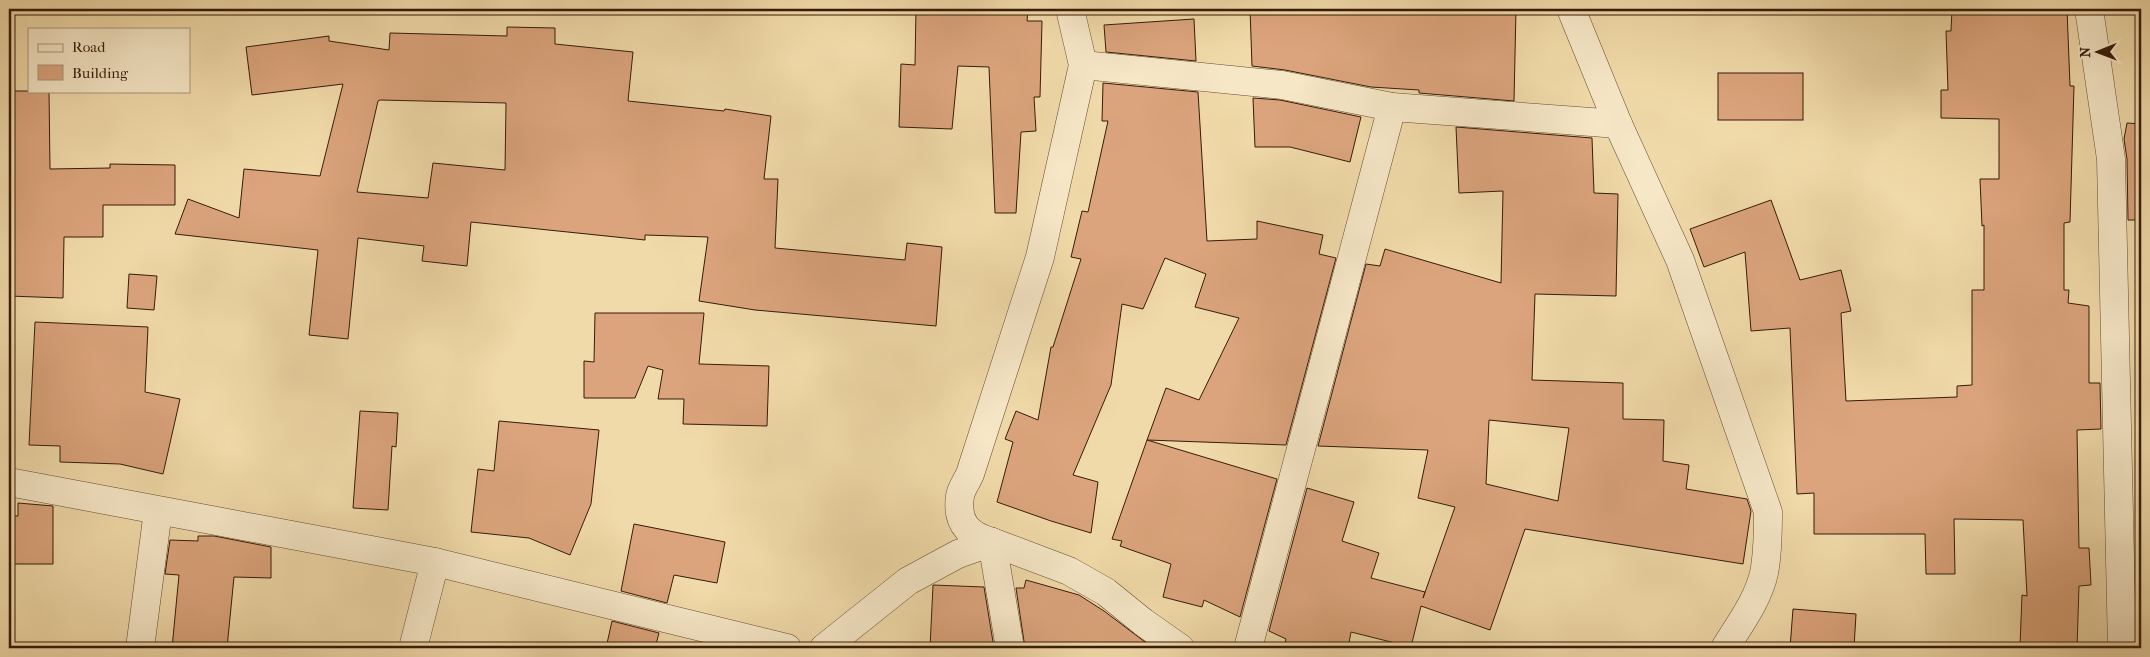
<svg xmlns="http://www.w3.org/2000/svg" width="2150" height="657" viewBox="0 0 2150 657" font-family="'IM FELL French Canon',serif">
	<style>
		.building { fill: #dba47c; stroke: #361b0a; fill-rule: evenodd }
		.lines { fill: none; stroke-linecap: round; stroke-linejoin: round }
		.minor-casing { stroke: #654b32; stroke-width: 29 }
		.tertiary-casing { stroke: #654b32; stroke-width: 29 }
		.minor { stroke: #f6e7c7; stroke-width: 28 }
		.tertiary { stroke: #f6e7c7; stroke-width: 28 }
	</style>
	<rect width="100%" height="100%" fill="#f1daa9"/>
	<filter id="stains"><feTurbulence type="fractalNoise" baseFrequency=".004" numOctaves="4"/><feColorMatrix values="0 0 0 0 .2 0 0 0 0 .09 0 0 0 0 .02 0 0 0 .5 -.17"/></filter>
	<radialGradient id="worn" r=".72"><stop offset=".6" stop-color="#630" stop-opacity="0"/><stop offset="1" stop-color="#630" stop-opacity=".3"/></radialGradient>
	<g class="building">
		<path d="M916,9h112l-1,12h15l-2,76h-6l2,34 -15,1 -5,81h-21l-6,-146 -31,-1 -6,63 -53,-2 2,-63 14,1z"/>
		<path d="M1250,9h266l-2,92 -95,-8v-3l-48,-3 -86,-17 -33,-4z"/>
		<path d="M1952,9h115l3,77h4l-4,136 -6,1v67h5l-1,13 21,3v77h11l1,46 -24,1 2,118h10l2,37 -12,1 -2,62 -57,-2 2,-51 5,1 -4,-76 -69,-1 1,55h-29l-1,-40h-111v-41l-17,1 -7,-166 -39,3 -6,-79 -41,15 -14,-38 81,-29 29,80 41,-10 10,41 -10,2 5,88 111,-4v-11l15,-1v-95h12v-65l-2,1 -2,-47h19v-60l-58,-1v-28h7l-2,-59h5z"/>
		<path d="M1194,19l2,42 -90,-9 -2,-27z"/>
		<path d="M507,27l48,1v16l78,8 -5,49 96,10 1,-2 46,7 -7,63h14l-3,69 130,12 2,-17 35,4 -6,79 -181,-16 -56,-9 9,-64 -63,-2v5l-174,-18 -4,44 -45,-5 2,-15 -66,-8 -10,101 -39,-4 9,-85 -143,-16 13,-35 51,19 5,-49 76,7 23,-92 -91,11 -6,-48 83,-11v5l60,9 1,-17 117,3zM380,100l126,3 -1,67 -72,-7 -5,35 -71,-6 21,-91z"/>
		<rect x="1718" y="73" width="85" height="47"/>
		<path d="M1103,83l95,9 9,149 50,-2v-18l66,14 -4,19 17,4 -50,187 -139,-5 19,-52 33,12 40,-82 -44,-11 11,-33 -41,-16 -22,51 -21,-5 -11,81 -38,90 25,7 -7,51 -40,-12 -54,-19 16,-60 -8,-3 11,-28 22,9 13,-73h2l28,-88 -10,-2 11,-46 6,1 20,-91h-6z"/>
		<path d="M9,91h40l1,78 60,-1v-4l65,1v40h-72v32h-39l-1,61 -54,-2v-107l5,1 -5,-64z"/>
		<path d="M1253,98l27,2 81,17 -11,45 -60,-15h-35z"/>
		<path d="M2127,123l14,1v96h-13l-1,-61 -3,-20z"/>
		<path d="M1456,127l136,11 2,55 24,1 -2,102 -81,-2 -3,86 91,3v36l41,1 -1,41 26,4 -3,24 61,10 4,12 -8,53 -218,-35 -35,101 -69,-24 -10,41 -60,-15 -3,16h-64l2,-9 -17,-8 38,-143 47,14 -12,39 37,12 -8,25 54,14 -2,6 32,-91 -37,-9 10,-48 -110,-4 48,-182 14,2 5,-17 116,34 2,-92 -44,2zM1489,420l80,8 -11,73 -72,-17z"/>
		<path d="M129,274l28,2 -3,34 -27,-2z"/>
		<path d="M595,313h109l-5,51 70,2 -2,60 -84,-2 1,-25h-26l5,-29 -15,-4 -13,32h-51v-37l10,1z"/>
		<path d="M35,322l113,5 -3,65 35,7 -17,75 -43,-10 -60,-2v-16l-31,-1z"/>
		<path d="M360,411l38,2 -2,34 -4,-1 -4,64 -35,-2z"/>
		<path d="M499,421l100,9 -8,74 -21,51 -41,-17 -58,-6 7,-63 16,2z"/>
		<path d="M1147,440l130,39 -37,138 -36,-17 -2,7 -39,-10 8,-33 -51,-18 2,-5 -10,-2z"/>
		<path d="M18,503l35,3v58h-44v-48h9z"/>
		<path d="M634,524l91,18 -8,41 -43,-8 -7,28 -46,-12z"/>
		<path d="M198,536h16l57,11v31l-37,-1 -7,71h-55l7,-73 -14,-1 5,-34 28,1z"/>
		<path d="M1026,580l53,15 25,16 49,37h-128l-9,-60h8z"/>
		<path d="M933,585l51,2 10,61h-64z"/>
		<path d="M1793,609l63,5 -2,34h-64z"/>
		<path d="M612,621l47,12 -4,15h-49z"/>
	</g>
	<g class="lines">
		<defs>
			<g id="minor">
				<path d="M1571,9l47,115 62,136 88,252c0,20 0,41 -4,61 -6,27 -25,52 -39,75"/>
				<path d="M2089,9l22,150 11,489"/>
				<path d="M1083,65l199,20 110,22 226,17"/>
				<path d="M9,482l426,80 352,86"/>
				<path d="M140,648l18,-137"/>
				<path d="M413,648l22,-86"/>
				<path d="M824,648l84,-67 50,-27 34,-12"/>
				<path d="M1248,648l144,-541"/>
			</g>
			<g id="tertiary">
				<path d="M992,542l77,29 37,21 37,30 37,26"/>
				<path d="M1010,648l-18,-106c-24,-7 -36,-19 -32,-46 1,-7 7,-15 10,-22l70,-217 43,-192 -13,-56"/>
			</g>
		</defs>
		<use href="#minor" class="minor-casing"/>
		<use href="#tertiary" class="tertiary-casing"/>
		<use href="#minor" class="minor"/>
		<use href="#tertiary" class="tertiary"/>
	</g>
	<rect width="2150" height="657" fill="none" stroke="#f1daa9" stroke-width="30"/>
	<rect x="10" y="10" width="2130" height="637" fill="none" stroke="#361b0a" stroke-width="2.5"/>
	<rect x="15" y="15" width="2120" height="627" fill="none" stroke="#361b0a"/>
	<rect x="28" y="28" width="162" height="65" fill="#f6e7c7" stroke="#a9957b"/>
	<rect x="38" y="44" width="25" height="8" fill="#f6e7c7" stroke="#a9957b"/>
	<text x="72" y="52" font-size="15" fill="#361b0a">Road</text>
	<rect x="38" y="65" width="25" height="15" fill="#dba47c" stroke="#a9957b"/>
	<text x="72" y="78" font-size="15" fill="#361b0a">Building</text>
	<g transform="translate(2098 52) rotate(269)" stroke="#f6e7c7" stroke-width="4" paint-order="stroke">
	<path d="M0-4L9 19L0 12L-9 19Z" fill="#361b0a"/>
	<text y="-8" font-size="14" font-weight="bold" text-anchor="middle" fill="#361b0a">N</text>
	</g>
	<rect width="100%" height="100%" filter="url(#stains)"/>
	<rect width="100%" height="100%" fill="url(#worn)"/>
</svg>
